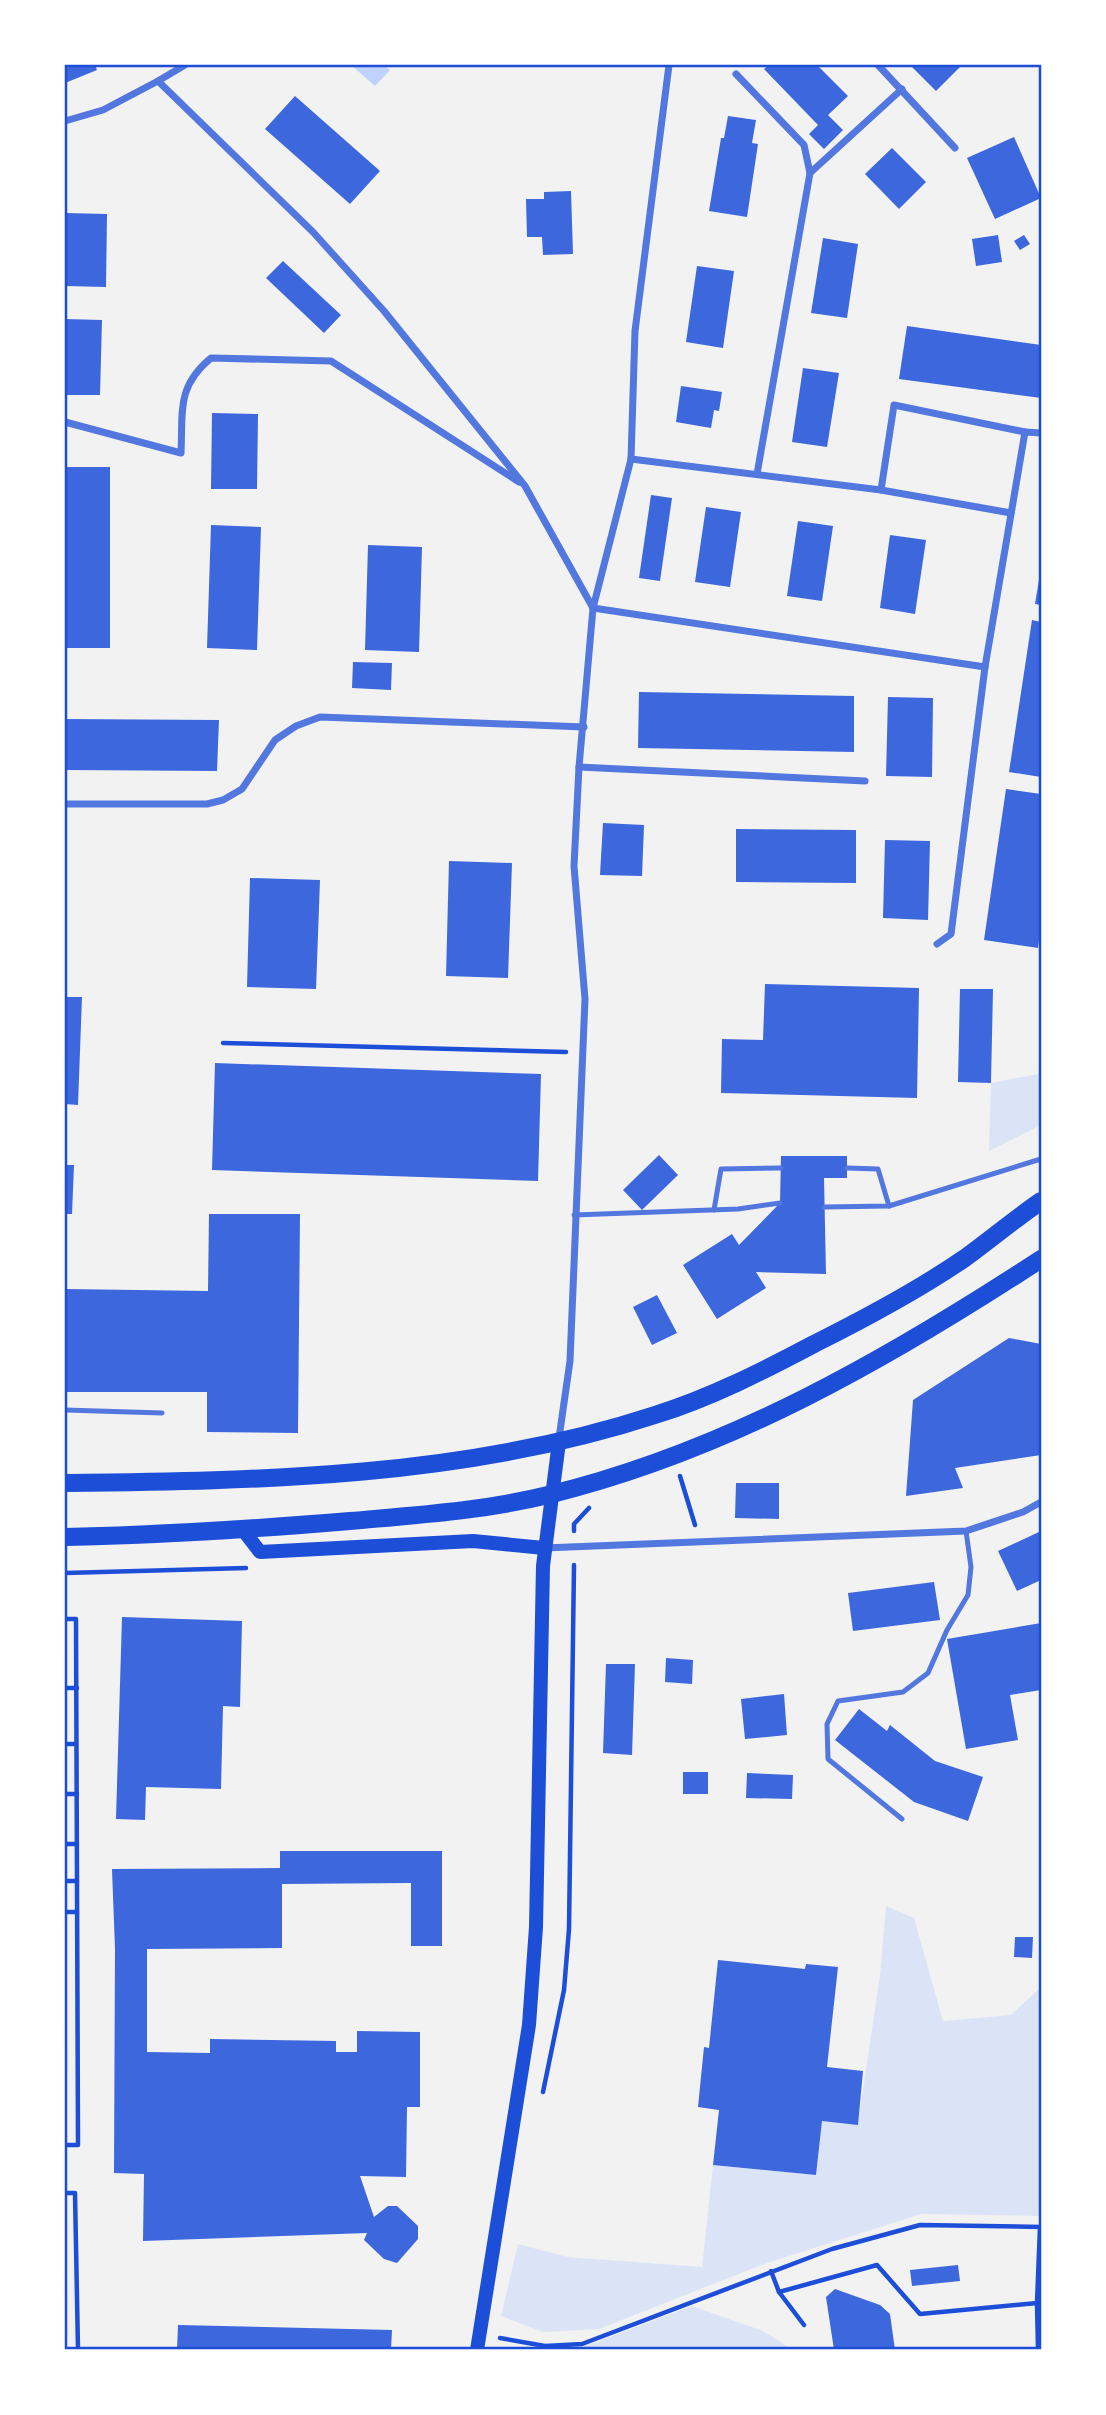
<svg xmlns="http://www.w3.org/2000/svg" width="1106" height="2415" viewBox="0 0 1106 2415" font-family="'Alegreya Sans',sans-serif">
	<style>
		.green { fill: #dbe4f7 }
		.water { fill: #bfd3fe }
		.building { fill: #3d67dc }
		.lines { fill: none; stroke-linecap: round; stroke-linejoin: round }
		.path { stroke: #1d4ed8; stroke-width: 4.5 }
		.service { stroke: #5277de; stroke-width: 5 }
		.minor { stroke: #5277de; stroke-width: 7 }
		.secondary { stroke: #1d4ed8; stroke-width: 14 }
		.primary { stroke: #1d4ed8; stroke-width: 18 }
		.neatline { fill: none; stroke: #1d4ed8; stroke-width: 2.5 }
	</style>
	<rect width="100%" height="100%" fill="#f2f2f2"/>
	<g class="green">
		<path d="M1041,1063v62l-52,26 2,-68 47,-9z"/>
		<path d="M886,1906l28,12 29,103 68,-6 30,-28v229l-120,-2 -157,50 -165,65 -56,3 -42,-16 17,-72 50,13 134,10 11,-102 103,10 6,-54 36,3 22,-149z"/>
		<path d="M692,2306l71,25 30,19h-218z"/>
	</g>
	<path class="water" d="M351,65h33l6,5 -15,16z"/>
	<g class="building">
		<path d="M65,65h30l2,5 -32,13z"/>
		<path d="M769,65h48l31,31 -20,19 15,15 -19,19 -15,-15 9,-9 -54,-56z"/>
		<path d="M910,65h52l-26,26z"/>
		<path d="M295,96l85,75 -30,33 -85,-75z"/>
		<path d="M728,116l28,4 -4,23 6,1 -11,73 -38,-6 12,-73h3z"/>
		<path d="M1014,137l27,61 -46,21 -28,-61z"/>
		<path d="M892,148l34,34 -27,27 -34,-35z"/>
		<path d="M571,191l2,63 -30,1 -1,-18h-15l-1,-38h18v-7z"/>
		<path d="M65,213l42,1 -1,73 -41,-1z"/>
		<path d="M998,235l4,27 -26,4 -4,-27z"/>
		<path d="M1024,235l6,9 -10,6 -6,-9z"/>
		<path d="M823,238l35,6 -11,74 -36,-5z"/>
		<path d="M283,261l58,54 -17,18 -58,-55z"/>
		<path d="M697,266l37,5 -11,77 -37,-6z"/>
		<path d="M65,319l37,1 -2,75h-35z"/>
		<path d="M907,326l134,19v53l-142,-19z"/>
		<path d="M803,368l36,5 -12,74 -35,-5z"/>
		<path d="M681,386l41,6 -3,19 -5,-1 -3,18 -35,-6z"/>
		<path d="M212,413l46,1 -1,75h-46z"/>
		<rect x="65" y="467" width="45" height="181"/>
		<path d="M651,495l21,3 -12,83 -21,-3z"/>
		<path d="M706,507l35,5 -11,75 -35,-5z"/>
		<path d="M798,521l35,5 -11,75 -35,-5z"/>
		<path d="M211,525l50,2 -4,123 -50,-2z"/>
		<path d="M890,535l36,5 -11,74 -35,-6z"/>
		<path d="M368,545l54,2 -3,105 -54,-2z"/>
		<path d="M1040,574h1v31l-6,-1z"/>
		<path d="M1032,620l9,2v155l-32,-5z"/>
		<path d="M353,662l39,1 -1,27 -39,-2z"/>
		<path d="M639,692l215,4v56l-216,-4z"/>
		<path d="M888,697l45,1 -1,79 -46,-1z"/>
		<path d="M65,719l154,1 -2,51 -152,-1z"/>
		<path d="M1006,789l35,5v132l-3,22 -54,-8z"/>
		<path d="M603,823l41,2 -2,51 -42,-1z"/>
		<path d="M736,829l120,1v53l-120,-1z"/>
		<path d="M885,840l45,1 -2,79 -45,-2z"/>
		<path d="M449,861l63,2 -4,115 -62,-2z"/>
		<path d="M250,878l70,2 -4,109 -69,-2z"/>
		<path d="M765,984l154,4 -2,110 -196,-5 1,-54 41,1z"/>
		<path d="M960,989h33l-2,94 -33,-1z"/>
		<path d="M65,997h17l-4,108 -13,-1z"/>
		<path d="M215,1063l326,11 -3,107 -326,-11z"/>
		<path d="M659,1155l19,20 -36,35 -19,-20z"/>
		<path d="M781,1156h66v22h-23l2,96 -70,-2 10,16 -49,31 -34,-54 49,-31 7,11 41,-42z"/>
		<path d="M65,1165h9l-2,49h-7z"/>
		<path d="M209,1214h91l-2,219 -91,-1v-40h-142v-103l143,2z"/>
		<path d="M657,1295l20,38 -25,12 -19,-38z"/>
		<path d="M1009,1338l32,6v111l-86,13 8,20 -57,8 7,-96z"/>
		<path d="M736,1483h43v36l-44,-1z"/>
		<path d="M1041,1531v49l-24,11 -19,-40z"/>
		<path d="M934,1582l6,38 -87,11 -5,-38z"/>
		<path d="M122,1617l120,4 -2,86 -17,-1 -2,83 -75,-2 -1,33 -29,-1z"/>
		<path d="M1041,1623v67l-31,5 8,45 -52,9 -19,-110z"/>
		<path d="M666,1658l27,2 -1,24 -27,-2z"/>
		<path d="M606,1664h29l-3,91 -29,-2z"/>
		<path d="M784,1694l3,41 -42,4 -4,-40z"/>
		<path d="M859,1709l28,22 3,-6 45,36 48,16 -15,44 -54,-19 -79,-62z"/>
		<rect x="683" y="1772" width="25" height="22"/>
		<path d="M747,1773l46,2 -1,24 -46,-1z"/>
		<path d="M280,1851h162v95h-31v-63l-129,1v64l-135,1v103l63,1v-14l126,2v11h21v-21l63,1v75h-13l-1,70 -46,-1 14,41 14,-11h9l21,20v13l-21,24 -13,-4 -20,-19 3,-7 -224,8 1,-67 -30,-1 1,-224 -3,-80 168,-1z"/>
		<path d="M1015,1937h18l-1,21 -18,-1z"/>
		<path d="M718,1960l87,9 1,-5 32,3 -11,100 36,4 -5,54 -36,-4 -6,54 -103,-10 6,-55 -21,-3 6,-60 5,1z"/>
		<path d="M958,2265l2,16 -48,5 -2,-16z"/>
		<path d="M835,2289l45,16 10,9 5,36h-61l-8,-53z"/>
		<path d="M178,2325l214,5 -1,20h-214z"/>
	</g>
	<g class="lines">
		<g class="path">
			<path d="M223,1043l343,9"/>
			<path d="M680,1476l15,49"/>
			<path d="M574,1531v-7l15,-16"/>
			<path d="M65,1573l181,-5"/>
			<path d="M65,1619h11l2,526h-13"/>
			<path d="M65,1688h12"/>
			<path d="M65,1744h11"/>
			<path d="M65,1794h12"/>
			<path d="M65,1844h12"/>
			<path d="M65,1881h12"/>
			<path d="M65,1912h12"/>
			<path d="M543,2092l21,-102 5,-61 5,-364"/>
			<path d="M65,2193h10l3,157"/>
			<path d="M771,2271l8,21 25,33"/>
			<path d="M779,2292l98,-27 43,49 117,-11 3,-76"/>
			<path d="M1037,2303l1,47"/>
			<path d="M500,2338l45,8 37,-2 250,-95 88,-24 121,2"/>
		</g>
		<g class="service">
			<path d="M847,1168l31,1 11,37"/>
			<path d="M824,1207l65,-1 152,-47"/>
			<path d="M714,1210l7,-41 60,-1"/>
			<path d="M574,1215l164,-6 42,-6"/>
			<path d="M65,1410l97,3"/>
			<path d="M902,1819l-74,-60 -1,-35 11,-23 65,-9 25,-19 19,-43 21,-35 3,-28 -5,-36"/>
		</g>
		<g class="minor">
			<path d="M878,65l77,83"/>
			<path d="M736,74l68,71 6,28"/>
			<path d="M158,81l27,-16"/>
			<path d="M65,121l38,-11 55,-29 155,151 71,79 141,175 68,122 392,59"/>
			<path d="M65,422l116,31c2,-41 -5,-66 30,-95l120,3 188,121"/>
			<path d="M631,459l250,31 13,-85 131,27"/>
			<path d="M757,474l53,-301 92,-84"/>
			<path d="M881,490l130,23"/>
			<path d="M579,767l286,14"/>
			<path d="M65,804h142l16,-4 19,-11 33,-49 21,-14 24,-9 264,10"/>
			<path d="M937,944l14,-10 34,-267 40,-235 16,1"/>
			<path d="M559,1438l11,-77 15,-362 -11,-133 5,-99 14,-159 38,-149 4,-128 34,-266"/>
			<path d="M544,1548l422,-17 57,-19 18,-10"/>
		</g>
		<g class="secondary">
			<path d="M243,1530l17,22 213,-11 71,7"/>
			<path d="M477,2350l52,-325 7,-98 7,-361 16,-124"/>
		</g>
		<g class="primary">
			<path d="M65,1483c197,-2 401,-6 590,-68 55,-17 108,-44 159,-71 52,-26 103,-53 151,-86 26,-19 50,-39 76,-57"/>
			<path d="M65,1537c95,-2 189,-8 285,-16 67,-6 133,-10 198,-26 180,-44 340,-136 493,-236"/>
		</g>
	</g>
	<rect width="1106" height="2415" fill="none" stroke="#ffffff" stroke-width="133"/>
	<rect x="66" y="66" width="974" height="2282" class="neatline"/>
</svg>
